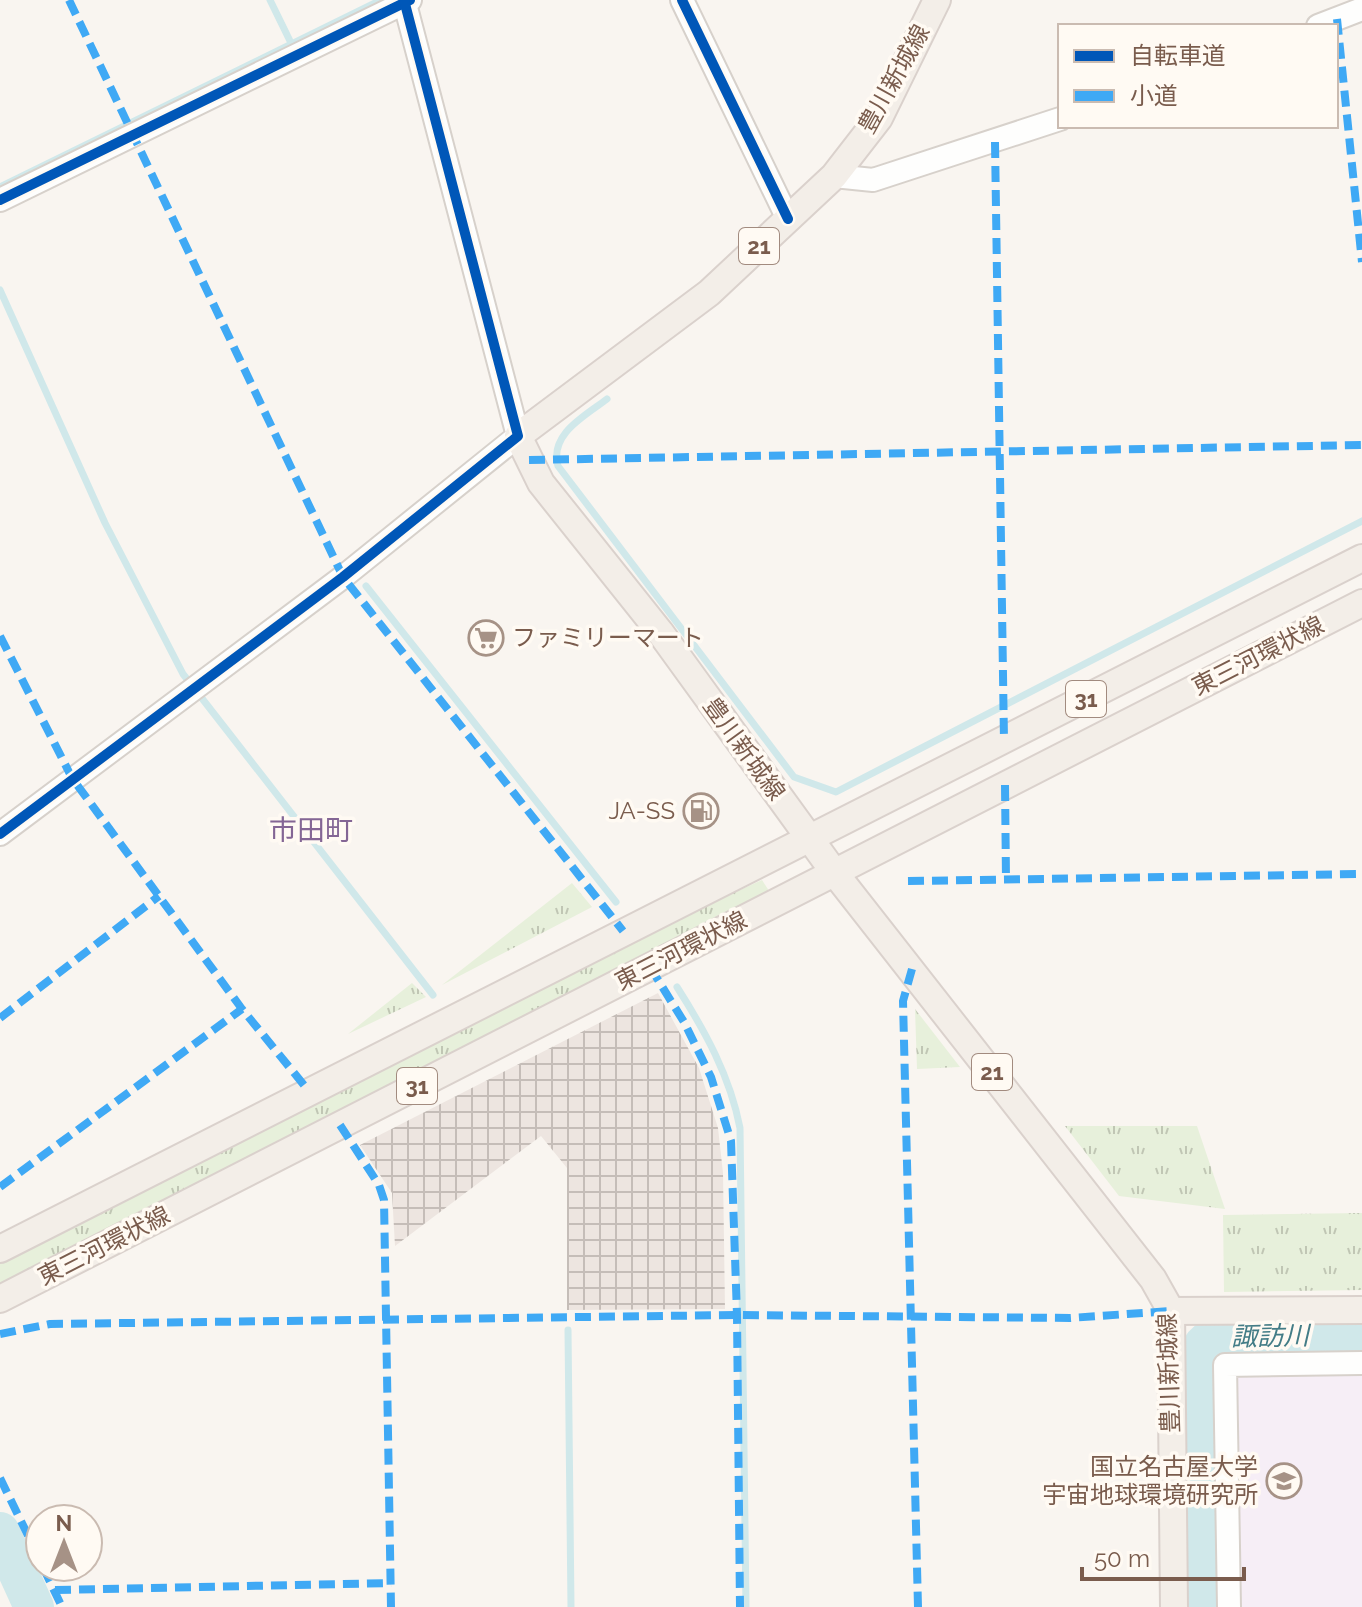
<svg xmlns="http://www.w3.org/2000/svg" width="1362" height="1607" viewBox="0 0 1362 1607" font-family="Raleway,'Noto Sans JP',sans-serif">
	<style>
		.industrial { fill: url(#industrial-grid) }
		.education { fill: #f6eef6 }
		.grass { fill: url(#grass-tufts) }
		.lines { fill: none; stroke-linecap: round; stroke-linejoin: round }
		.stream { stroke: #d0e8ea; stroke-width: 7 }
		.river { stroke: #d0e8ea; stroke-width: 40 }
		.minor-casing { stroke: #d7d1cb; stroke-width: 26 }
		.major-casing { stroke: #dad1cc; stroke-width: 30 }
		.minor { stroke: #fefefd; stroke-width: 22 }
		.major { stroke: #f3eee8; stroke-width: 26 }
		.quiet { stroke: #3fa9f5; stroke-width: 8; stroke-dasharray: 16 8; stroke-linecap: butt }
		.cycleway-casing { stroke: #fffaf3; stroke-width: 15 }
		.cycleway { stroke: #0057b8; stroke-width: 10 }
		.labels { text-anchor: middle; stroke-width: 7; stroke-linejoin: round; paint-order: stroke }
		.shield { fill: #fffaf3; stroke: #a28b7f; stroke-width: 2 }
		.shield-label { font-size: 22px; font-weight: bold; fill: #7a5c4d }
		.street-label { font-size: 24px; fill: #7a5c4d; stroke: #fffaf3 }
		.poi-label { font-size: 24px; fill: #7a5c4d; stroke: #fffaf3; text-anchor: end }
		.water-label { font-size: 26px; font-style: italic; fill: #437c86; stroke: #fffaf3 }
		.quarter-label { font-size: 28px; fill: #846695; stroke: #fffaf3 }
	</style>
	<defs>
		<pattern id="industrial-grid" width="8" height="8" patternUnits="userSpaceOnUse" patternTransform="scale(2)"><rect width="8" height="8" fill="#ede5e0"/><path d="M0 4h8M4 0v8" fill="none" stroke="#c5bdb8"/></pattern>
		<pattern id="grass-tufts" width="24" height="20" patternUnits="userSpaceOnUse" patternTransform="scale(2)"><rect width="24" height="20" fill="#e7f0db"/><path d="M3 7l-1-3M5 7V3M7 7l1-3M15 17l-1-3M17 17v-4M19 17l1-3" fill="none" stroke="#c0c6b4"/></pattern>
	</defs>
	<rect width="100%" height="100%" fill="#f9f5f0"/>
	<path class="industrial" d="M658,993l41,75 19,60 5,45 2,136 -158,1v-142l-26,-32 -146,110 -3,-53 -32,-48z"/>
	<path class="education" d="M1362,1339v268h-153l-4,-251 3,-7 17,-8z"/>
	<g class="grass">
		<path d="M762,880l11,17 -773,390v-29l541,-278z"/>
		<path d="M572,883l20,24 -150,78z"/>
		<path d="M412,983l14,14 -78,37z"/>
		<path d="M915,1009l45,58 -43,2z"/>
		<path d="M1065,1126h132l28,83 -106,-13z"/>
		<path d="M1362,1213v77l-138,2 -1,-77z"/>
	</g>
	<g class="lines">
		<g class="stream">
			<path d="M270,0l22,45"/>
			<path d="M0,187l381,-187"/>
			<path d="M0,290l105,233 78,151 250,321"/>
			<path d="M607,399c-22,17 -58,35 -49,67l236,311 42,15 526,-271"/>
			<path d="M366,586l250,316"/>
			<path d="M677,987c28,44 53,89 63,141l6,479"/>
			<path d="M568,1330l3,277"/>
		</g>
		<g class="river">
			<path d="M0,1532l34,75"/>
			<path d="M1200,1607l-3,-245c3,-15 8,-23 23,-26l142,-1"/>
		</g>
		<defs>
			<g id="minor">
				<path d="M682,0l106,219"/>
				<path d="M1318,26l44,-17"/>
				<path d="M834,176l39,4 187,-61"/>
				<path d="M0,200l410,-200"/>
				<path d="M0,834l343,-257 175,-141 -114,-436"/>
				<path d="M1229,1607l-4,-242 137,-2"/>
			</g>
			<g id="major">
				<path d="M937,0l-58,118 -45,58 -125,117 -191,143 23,47 119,149 174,240 319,407 18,32 3,296"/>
				<path d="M0,1249l1362,-691"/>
				<path d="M0,1299l1362,-696"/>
				<path d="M1171,1311l191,-1"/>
			</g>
		</defs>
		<use href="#minor" class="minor-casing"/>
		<use href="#major" class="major-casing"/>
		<use href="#minor" class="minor"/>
		<use href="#major" class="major"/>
		<g class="quiet">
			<path d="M69,0l274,577 280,354"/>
			<path d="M1337,19l25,243"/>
			<path d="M995,142l9,599"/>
			<path d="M529,460l833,-15"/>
			<path d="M0,636l72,142 170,231 66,81"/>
			<path d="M1005,785l1,94"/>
			<path d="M908,881l454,-7"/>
			<path d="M650,967l34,55 27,55 20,64 6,174 3,292"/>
			<path d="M912,969l-9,32 15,606"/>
			<path d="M0,1018l159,-122"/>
			<path d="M340,1125l39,60 5,15 7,407"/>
			<path d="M0,1187l242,-178"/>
			<path d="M0,1334l50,-10 687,-9 333,3 101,-7"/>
			<path d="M0,1478l40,82"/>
			<path d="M43,1567l19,40"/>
			<path d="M55,1590l336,-7"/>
		</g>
		<defs>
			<g id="cycleway">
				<path d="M682,0l106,219"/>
				<path d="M0,200l410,-200"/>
				<path d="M0,834l343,-257 175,-141 -114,-436"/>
			</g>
		</defs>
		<use href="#cycleway" class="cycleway-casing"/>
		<use href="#cycleway" class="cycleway"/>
	</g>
	<defs>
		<symbol id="supermarket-ring" viewBox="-11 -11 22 22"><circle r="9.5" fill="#fffaf3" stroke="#a69286" stroke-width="1.5"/><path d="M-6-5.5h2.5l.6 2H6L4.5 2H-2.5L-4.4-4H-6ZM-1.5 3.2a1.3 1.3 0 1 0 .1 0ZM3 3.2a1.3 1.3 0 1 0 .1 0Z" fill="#a69286"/></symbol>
		<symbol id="fuel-ring" viewBox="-11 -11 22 22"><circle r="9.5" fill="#fffaf3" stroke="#a69286" stroke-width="1.5"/><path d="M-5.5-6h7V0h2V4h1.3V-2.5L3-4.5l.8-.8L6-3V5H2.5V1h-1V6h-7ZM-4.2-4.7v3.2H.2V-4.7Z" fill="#a69286"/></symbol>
		<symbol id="university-ring" viewBox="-11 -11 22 22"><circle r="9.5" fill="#fffaf3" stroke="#a69286" stroke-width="1.5"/><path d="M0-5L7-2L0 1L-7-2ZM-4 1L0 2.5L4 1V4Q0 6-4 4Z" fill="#a69286"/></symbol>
	</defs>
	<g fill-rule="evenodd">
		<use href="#supermarket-ring" x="466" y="618" width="40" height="40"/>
		<use href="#fuel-ring" x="681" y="791" width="40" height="40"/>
		<use href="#university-ring" x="1264" y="1461" width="40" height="40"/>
	</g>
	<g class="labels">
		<g class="shield">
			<rect x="739" y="228" width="40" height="36" rx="6"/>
			<rect x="1066" y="681" width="40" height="36" rx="6"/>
			<rect x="972" y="1054" width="40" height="36" rx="6"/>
			<rect x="397" y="1068" width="40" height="36" rx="6"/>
		</g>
		<g class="shield-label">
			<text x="759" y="254">21</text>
			<text x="1086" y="707">31</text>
			<text x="992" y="1080">21</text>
			<text x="417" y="1094">31</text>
		</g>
		<g class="street-label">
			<text transform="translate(894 79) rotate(-61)" y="8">豊川新城線</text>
			<text transform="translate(1258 656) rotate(-27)" y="8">東三河環状線</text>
			<text transform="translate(744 749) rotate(54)" y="8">豊川新城線</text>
			<text transform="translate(681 951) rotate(-27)" y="8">東三河環状線</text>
			<text transform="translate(104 1246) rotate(-27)" y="8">東三河環状線</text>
			<text transform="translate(1169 1373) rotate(-92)" y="8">豊川新城線</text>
		</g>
		<g class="poi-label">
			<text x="512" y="646" text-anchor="start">ファミリーマート</text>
			<text x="675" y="819">JA-SS</text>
			<text x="1258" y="1475">国立名古屋大学<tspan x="1258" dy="28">宇宙地球環境研究所</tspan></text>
		</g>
		<g class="water-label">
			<text transform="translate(1270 1336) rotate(-1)" y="9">諏訪川</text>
		</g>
		<g class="quarter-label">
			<text x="311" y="840">市田町</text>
		</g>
	</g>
	<rect x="1058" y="24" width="280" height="104" fill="#fffaf3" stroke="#cabbb1" stroke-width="2"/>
	<rect x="1074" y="50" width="40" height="12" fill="#0057b8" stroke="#cabbb1" stroke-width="2"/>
	<text x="1130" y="64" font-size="24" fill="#7a5c4d">自転車道</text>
	<rect x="1074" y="90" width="40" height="12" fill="#3fa9f5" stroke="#cabbb1" stroke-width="2"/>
	<text x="1130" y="104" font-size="24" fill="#7a5c4d">小道</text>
	<g transform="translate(64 1543)"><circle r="38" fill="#fffaf3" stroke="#cabbb1" stroke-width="2"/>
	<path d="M0-6L14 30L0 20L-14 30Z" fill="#a69286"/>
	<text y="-12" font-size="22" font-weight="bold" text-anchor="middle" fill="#7a5c4d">N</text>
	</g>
	<path d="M1082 1567v12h162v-12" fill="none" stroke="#7a5c4d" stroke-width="4"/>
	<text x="1094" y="1567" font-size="24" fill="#7a5c4d" stroke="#fffaf3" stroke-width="6" paint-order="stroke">50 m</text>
</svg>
